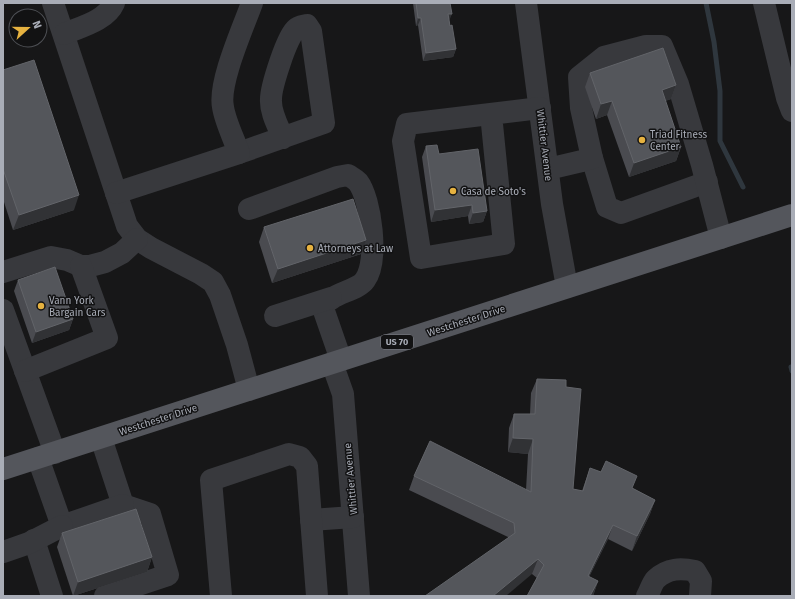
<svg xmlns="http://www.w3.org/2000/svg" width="795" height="599" viewBox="0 0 795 599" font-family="'Fira Sans',sans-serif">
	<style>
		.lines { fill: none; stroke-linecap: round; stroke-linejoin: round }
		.stream { stroke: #2f373e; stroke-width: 5 }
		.minor { stroke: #38393d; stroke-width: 22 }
		.major { stroke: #54565c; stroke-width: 22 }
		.wall { fill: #4a4b50 }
		.shaded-wall { fill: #313235 }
		.building { fill: #54565b; stroke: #626469 }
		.poi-dot { fill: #e6b240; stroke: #121213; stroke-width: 1.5 }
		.labels { text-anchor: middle; stroke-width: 3; stroke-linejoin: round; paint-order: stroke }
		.shield { fill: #121213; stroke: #7c7e86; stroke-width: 1 }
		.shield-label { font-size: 9px; font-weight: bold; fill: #a9adb7 }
		.poi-label { font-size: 10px; fill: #a9adb7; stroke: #121213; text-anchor: start }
		.street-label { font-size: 10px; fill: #a9adb7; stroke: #121213 }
	</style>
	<rect width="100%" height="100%" fill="#171718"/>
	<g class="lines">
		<g class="stream">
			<path d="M706,3l8,39 6,49v50l23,46"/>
			<path d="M791,367l1,4"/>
		</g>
		<g class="minor">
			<path d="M53,3l74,223 10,13 14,9 50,26 12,8 7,13 17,50 12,45"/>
			<path d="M526,3l26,201 15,83"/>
			<path d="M764,3l23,95 5,13"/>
			<path d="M64,34c16,-7 42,-13 50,-31"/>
			<path d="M491,114l13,130 -83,14 -18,-117 4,-17 133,-16"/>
			<path d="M239,153l85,-30 -13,-92 -4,-6c-4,1 -8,1 -11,4 -9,7 -25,58 -25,70 -1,13 7,27 12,39"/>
			<path d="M592,158l15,49 14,6 86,-31"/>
			<path d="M548,169l34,-8 10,-3 -11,-50 -2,-31 25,-20 42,-11h16l16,38 24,81 19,73"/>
			<path d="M116,193l123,-40c-5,-14 -14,-32 -16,-46 -5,-24 20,-79 29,-104"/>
			<path d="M249,209l88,-32 11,-2c3,2 7,4 10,7 13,17 21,79 7,98 -6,9 -25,12 -34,19 -3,1 -5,4 -7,6v6l17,49"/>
			<path d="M3,272l48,-15 16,3 14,6h9l15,-4 17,-9 15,-14"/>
			<path d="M3,310l52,143"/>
			<path d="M275,316l56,-18"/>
			<path d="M332,363l11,31 16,202"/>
			<path d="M25,371l82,-33 -26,-72"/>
			<path d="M101,438l22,67 27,9 18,61 -63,21"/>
			<path d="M38,458l24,68 61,-21"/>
			<path d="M311,520l42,-3"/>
			<path d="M34,540l18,56"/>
			<path d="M3,552l26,-9 33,-17"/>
			<path d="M221,596l-10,-116 78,-26 11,3 7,9 10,130"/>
			<path d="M647,596c3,-5 5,-13 9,-17 12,-11 25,-11 39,-8l6,10 -1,15"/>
		</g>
		<path class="major" d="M3,469l789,-254"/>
	</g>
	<g class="wall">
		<path d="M413,3h37l-1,17 7,29 -3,8 -30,4 -5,-36 -2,1z"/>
		<path d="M3,70l71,140 -61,20 -10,-31z"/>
		<path d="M590,73l86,12 -5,14 -6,2 16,46 -5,14 -47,16 -22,-62 -11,4 -11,-32z"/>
		<path d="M426,146l13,8 48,57 -4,11 -14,2 -1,-8 -37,6 -9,-65z"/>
		<path d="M264,227l97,27 -89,29 -13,-41z"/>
		<path d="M18,280l55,39 -4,11 -37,13 -18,-52z"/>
		<path d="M537,379l29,8 7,102 9,2 8,-23 42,20 23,12 -5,14 -18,37 -24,-12 -19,38 9,4 -5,15h-66l10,-18 -5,-4 -24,-37 -99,-47 5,-14 112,14 2,-36 -20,-2 1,-24 5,-14h16l1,-21z"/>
		<path d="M62,533l90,24 -5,15 -74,24 -16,-49z"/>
	</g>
	<g class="shaded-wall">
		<path d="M448,14h4l-3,7z"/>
		<path d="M418,18h3l-3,7 -2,1z"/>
		<path d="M456,49l-3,8 -30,4 3,-8z"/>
		<path d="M676,85l-5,14 -15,5 6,-14z"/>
		<path d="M612,101l-5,14 -11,4 5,-15z"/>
		<path d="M681,147l-5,14 -47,16 5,-14z"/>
		<path d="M79,195l-5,15 -61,20 6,-15z"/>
		<path d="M472,205l-4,11 -37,6 4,-12z"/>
		<path d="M487,211l-4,11 -14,2 4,-11z"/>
		<path d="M366,240l-5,14 -89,29 6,-14z"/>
		<path d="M73,319l-4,11 -37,13 4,-11z"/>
		<path d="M513,438l20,1 -5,15 -20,-2z"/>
		<path d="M655,500l-5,14 -18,37 5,-15z"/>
		<path d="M613,525l-5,14 -26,51 6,-14z"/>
		<path d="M152,557l-5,15 -74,24 5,-14z"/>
		<path d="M538,559l-6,15 -26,22h-13z"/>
		<path d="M598,581l-5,15h-3z"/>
	</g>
	<g class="building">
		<path d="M416,3h34l2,11h-4l2,12 2,-1 4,24 -30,4 -5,-35h-3z"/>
		<path d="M663,48l13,37 -14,5 19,57 -47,16 -22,-62 -11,3 -11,-31z"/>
		<path d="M34,60l45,135 -60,20 -16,-46v-99z"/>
		<path d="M437,145l2,9 39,-5 9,62 -14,2 -1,-8 -37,5 -9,-64z"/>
		<path d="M353,199l13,41 -88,29 -14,-42z"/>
		<path d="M55,267l18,52 -37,13 -18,-52z"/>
		<path d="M537,379l29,1v7l15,2 -8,100 10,2 7,-23 11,4 5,-11 31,15 -5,12 23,12 -18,36 -24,-11 -25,51 10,5 -8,15h-63l17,-31 -6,-6 -45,37h-68l90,-63 -1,-10 -100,-47 16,-35 101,51 2,-53 -20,-1 1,-24h21z"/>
		<path d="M136,509l16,48 -74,25 -16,-49z"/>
	</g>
	<g class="poi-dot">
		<circle cx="642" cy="140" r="4"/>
		<circle cx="453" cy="191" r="4"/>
		<circle cx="310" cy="248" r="4"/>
		<circle cx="41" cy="306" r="4"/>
	</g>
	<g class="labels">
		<rect class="shield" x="381" y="335" width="32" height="14" rx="3"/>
		<g class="shield-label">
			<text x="397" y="345">US 70</text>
		</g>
		<g class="poi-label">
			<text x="650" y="138">Triad Fitness<tspan x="650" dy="12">Center</tspan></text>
			<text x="461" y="195">Casa de Soto's</text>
			<text x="318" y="252">Attorneys at Law</text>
			<text x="49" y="304">Vann York<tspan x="49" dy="12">Bargain Cars</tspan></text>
		</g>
		<g class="street-label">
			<text transform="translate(545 145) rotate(83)" y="4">Whittier Avenue</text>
			<text transform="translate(466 320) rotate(-18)" y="4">Westchester Drive</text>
			<text transform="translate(158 419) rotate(-18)" y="4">Westchester Drive</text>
			<text transform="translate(350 479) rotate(-95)" y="4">Whittier Avenue</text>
		</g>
	</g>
	<rect width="795" height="599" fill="none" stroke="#a9adb7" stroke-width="8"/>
	<g transform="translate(28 28) rotate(69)"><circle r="19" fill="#121213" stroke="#4e5055"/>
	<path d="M0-3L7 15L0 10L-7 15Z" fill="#e6b240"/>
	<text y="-6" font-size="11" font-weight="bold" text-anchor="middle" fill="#a9adb7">N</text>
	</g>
</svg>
